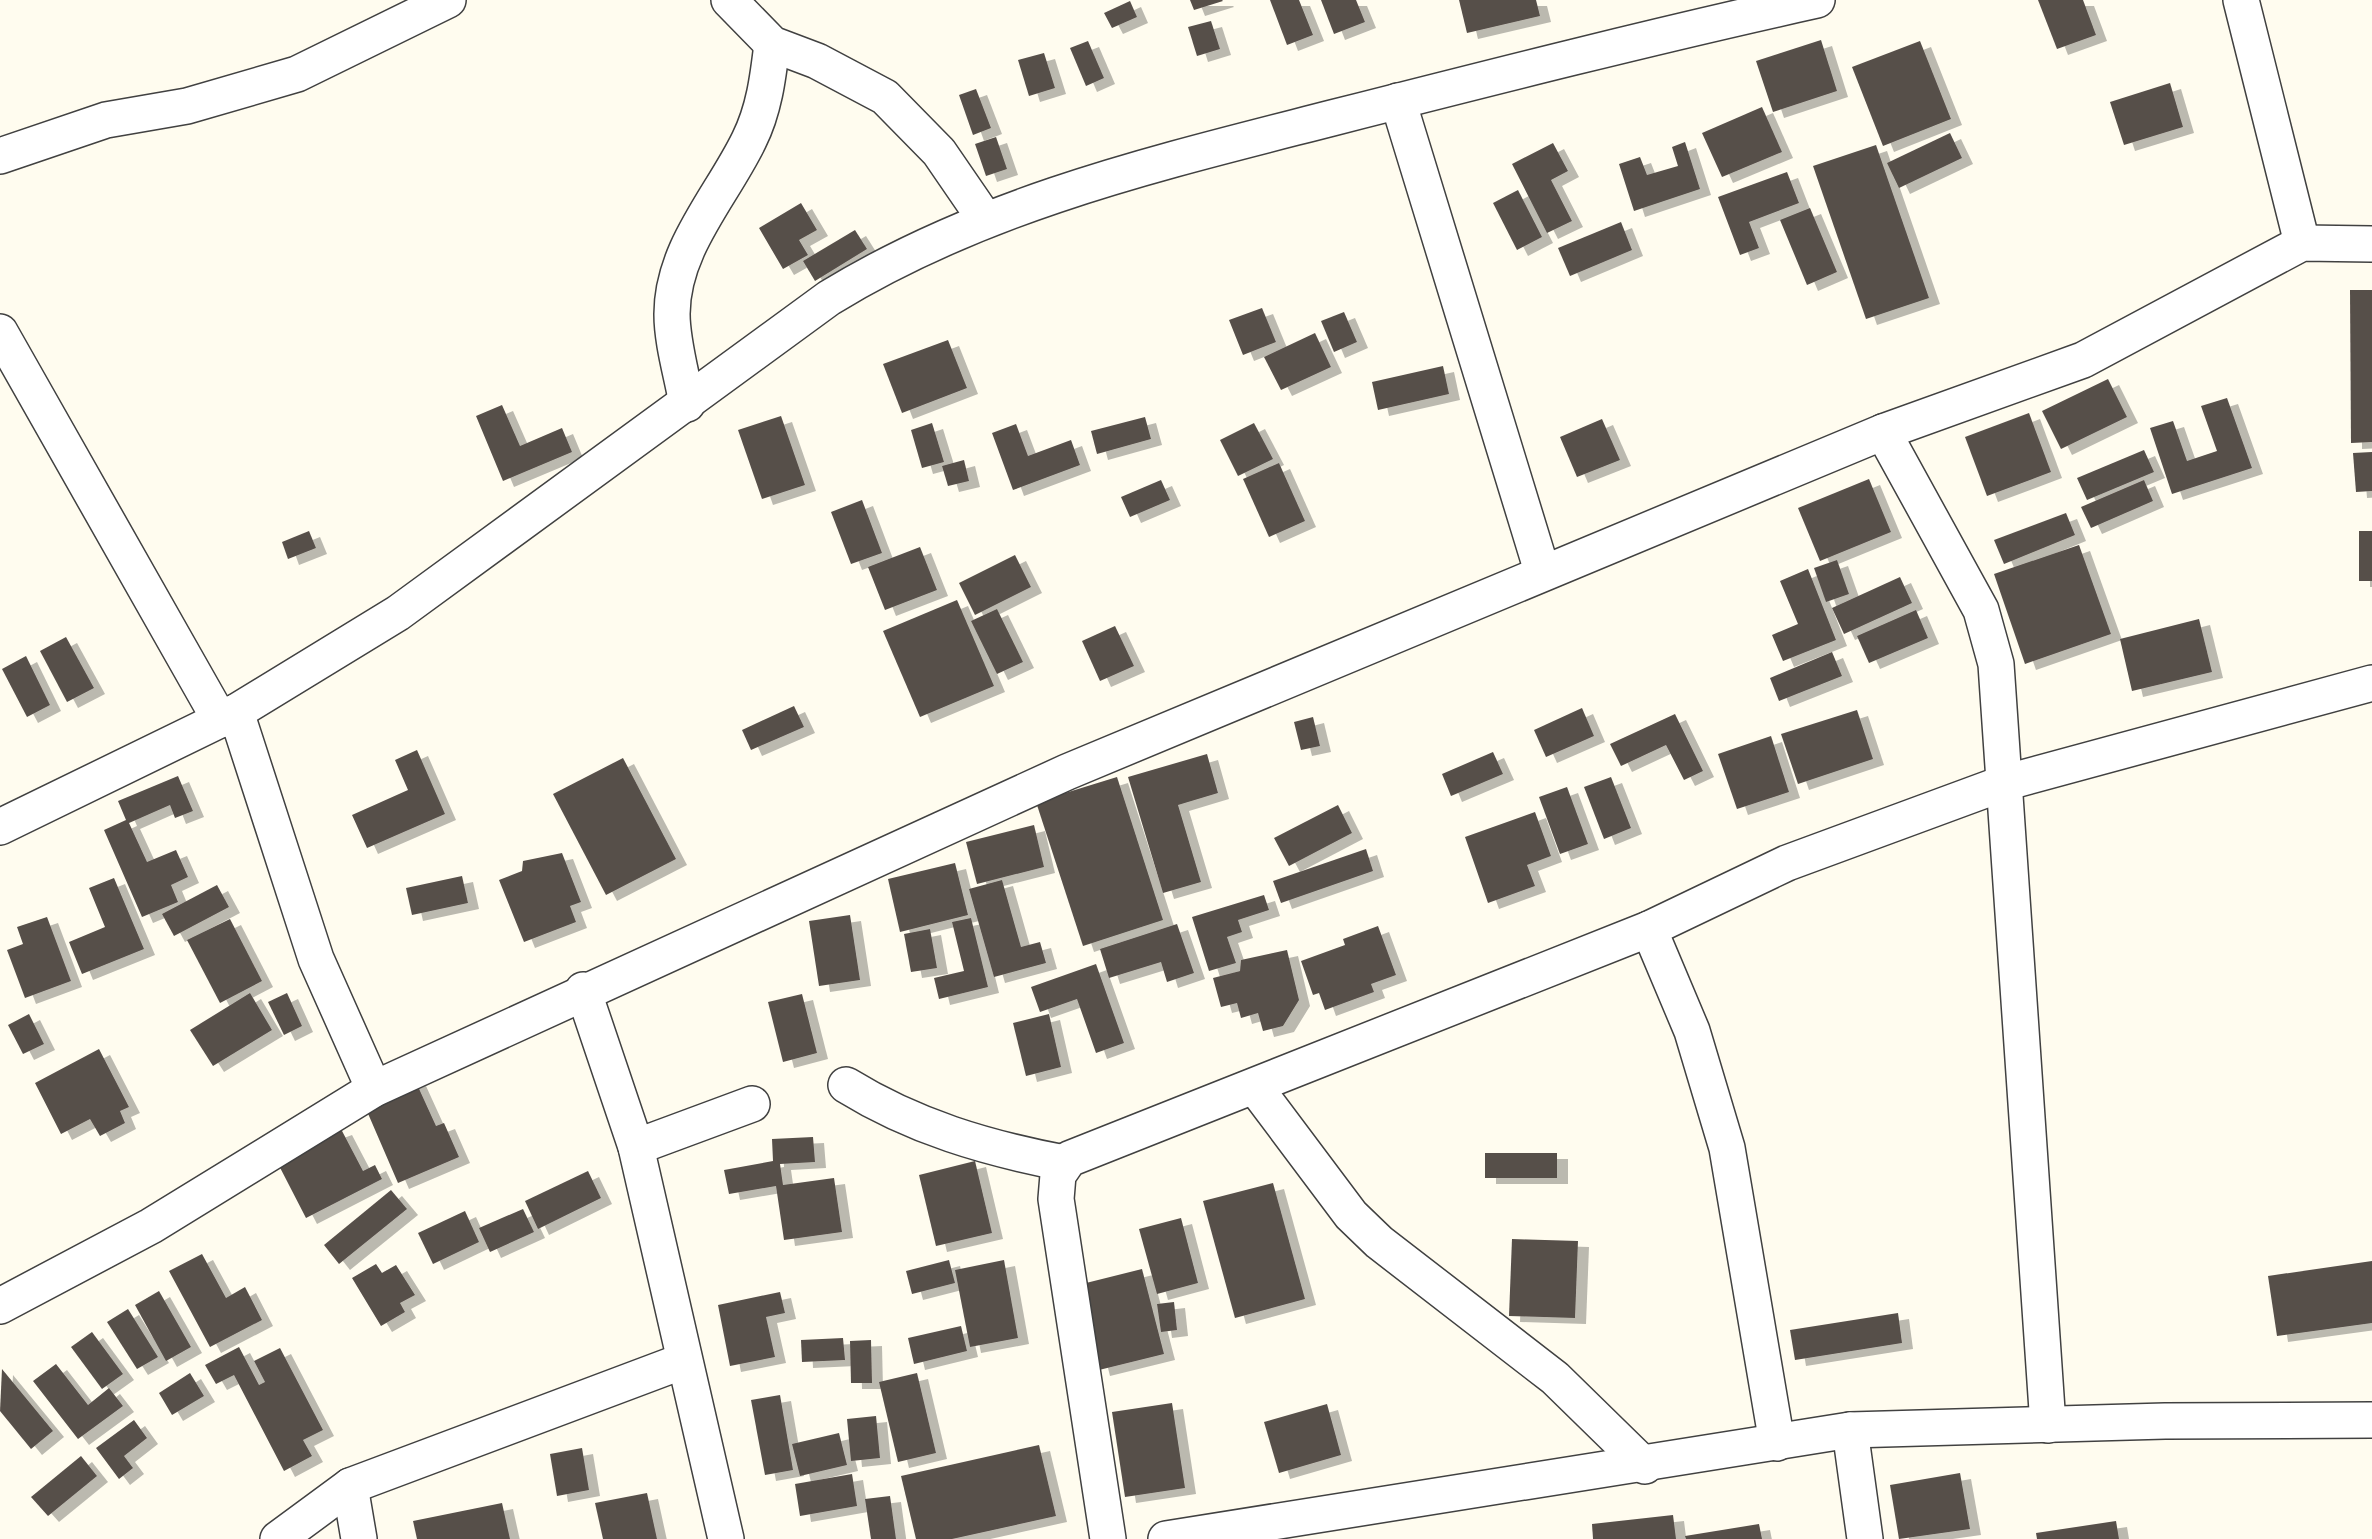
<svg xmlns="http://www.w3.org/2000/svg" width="2372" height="1539" viewBox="0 0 2372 1539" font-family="'Zilla Slab',serif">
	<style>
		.building { fill: #574f4a; filter: url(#shadow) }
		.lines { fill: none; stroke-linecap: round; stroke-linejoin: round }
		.minor-casing { stroke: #414141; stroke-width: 38 }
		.minor { stroke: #fff; stroke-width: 35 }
	</style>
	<defs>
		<filter id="shadow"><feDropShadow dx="11" dy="6" stdDeviation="0" flood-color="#0004"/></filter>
	</defs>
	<rect width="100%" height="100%" fill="#fffcef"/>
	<g class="building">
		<path d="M1190,0h32l1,1 -29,9z"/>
		<path d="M1270,0h29l14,35 -26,10z"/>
		<path d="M1321,0h35l9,22 -31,12z"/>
		<path d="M1459,0h77l4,16 -73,17z"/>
		<path d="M2038,0h45l13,35 -39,14z"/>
		<path d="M1130,1l7,16 -25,11 -8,-15z"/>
		<path d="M1211,21l9,28 -23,7 -9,-29z"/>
		<path d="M1821,40l16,51 -64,21 -17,-51z"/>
		<path d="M1088,41l16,37 -18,8 -16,-38z"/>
		<path d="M1920,41l31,78 -68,27 -31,-79z"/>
		<path d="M1044,53l11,35 -26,8 -11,-36z"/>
		<path d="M2170,83l13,44 -59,18 -14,-43z"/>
		<path d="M976,89l15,39 -18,7 -14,-40z"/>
		<path d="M1762,107l20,45 -60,25 -20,-44z"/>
		<path d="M1950,133l12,25 -63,30 -12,-25z"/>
		<path d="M996,137l11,32 -21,7 -11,-32z"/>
		<path d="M1685,142l15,47 -66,22 -15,-47 21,-7 7,18 31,-9 -6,-19z"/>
		<path d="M1553,143l15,28 -17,9 21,41 -25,12 -35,-69z"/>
		<path d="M1876,145l53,153 -63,21 -53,-153z"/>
		<path d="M1787,172l12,31 -50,19 10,26 -19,7 -22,-58z"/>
		<path d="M1518,190l24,47 -25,13 -24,-47z"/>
		<path d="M801,203l16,27 -18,10 9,15 -25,14 -24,-41z"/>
		<path d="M1810,208l27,64 -30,13 -27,-65z"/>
		<path d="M1621,222l11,28 -62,26 -12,-28z"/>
		<path d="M855,230l12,19 -52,32 -12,-20z"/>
		<path d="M2350,290h22v152l-21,1z"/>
		<path d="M1262,308l14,34 -33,13 -14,-35z"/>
		<path d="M1344,312l13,30 -23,10 -13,-31z"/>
		<path d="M1315,333l16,34 -50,23 -17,-33z"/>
		<path d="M948,340l19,48 -65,25 -19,-49z"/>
		<path d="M1443,366l6,28 -71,16 -6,-28z"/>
		<path d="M2108,379l19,38 -66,32 -19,-38z"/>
		<path d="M2227,398l25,70 -80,26 -22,-66 23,-7 14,40 30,-10 -16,-45z"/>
		<path d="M502,405l18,41 42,-18 10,24 -69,29 -27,-65z"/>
		<path d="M2029,413l22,59 -64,24 -22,-59z"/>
		<path d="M781,416l24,69 -43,14 -24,-69z"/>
		<path d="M1145,417l6,22 -54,15 -6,-23z"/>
		<path d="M1602,419l18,41 -43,17 -17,-40z"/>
		<path d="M932,423l12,39 -22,6 -11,-38z"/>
		<path d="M1254,423l19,36 -35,17 -18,-36z"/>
		<path d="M1016,424l12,32 43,-16 9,25 -67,25 -21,-57z"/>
		<path d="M2144,450l10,22 -67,28 -10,-22z"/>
		<path d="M2372,452v39l-16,1 -3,-39z"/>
		<path d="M964,460l5,21 -21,5 -6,-20z"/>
		<path d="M1279,463l26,58 -36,16 -26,-58z"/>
		<path d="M1869,479l22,53 -71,29 -22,-53z"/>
		<path d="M1161,480l9,20 -40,17 -9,-20z"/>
		<path d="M2144,480l9,21 -62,27 -10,-21z"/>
		<path d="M862,500l20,53 -31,11 -20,-52z"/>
		<path d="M2066,513l9,22 -71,29 -10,-24z"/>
		<path d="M309,531l7,17 -28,11 -6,-17z"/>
		<rect x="2359" y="531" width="13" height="50"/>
		<path d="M2079,545l32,89 -86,30 -31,-90z"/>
		<path d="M920,547l17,43 -52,20 -17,-43z"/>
		<path d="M1015,555l16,32 -56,28 -16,-32z"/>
		<path d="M1837,560l12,34 -23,8 -12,-34z"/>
		<path d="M1808,569l28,71 -53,21 -11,-26 26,-11 -18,-43z"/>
		<path d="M1900,577l12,26 -68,31 -12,-26z"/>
		<path d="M957,600l37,86 -74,31 -37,-86z"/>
		<path d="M997,609l26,53 -26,12 -26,-53z"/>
		<path d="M1916,610l12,28 -59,25 -12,-27z"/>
		<path d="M2199,619l13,53 -80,19 -12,-52z"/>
		<path d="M1115,626l19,40 -34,15 -18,-40z"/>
		<path d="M66,637l28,51 -27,14 -27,-51z"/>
		<path d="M1832,652l10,24 -63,25 -9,-23z"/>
		<path d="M26,656l24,49 -23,12 -25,-48z"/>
		<path d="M794,706l10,21 -53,23 -9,-20z"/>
		<path d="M1582,708l12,28 -48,21 -12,-27z"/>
		<path d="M1857,710l16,49 -75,25 -17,-50z"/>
		<path d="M1675,714l28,57 -19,9 -18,-35 -45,21 -11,-22z"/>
		<path d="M1313,717l7,29 -19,4 -7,-28z"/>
		<path d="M1771,736l18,56 -52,17 -19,-55z"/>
		<path d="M417,750l28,64 -78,34 -15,-33 56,-25 -13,-30z"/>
		<path d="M1493,752l10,22 -52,22 -9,-22z"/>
		<path d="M1207,754l11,39 -40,12 23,77 -38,11 -35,-116z"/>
		<path d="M623,758l53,101 -70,36 -53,-101z"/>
		<path d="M178,776l15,35 -18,7 -5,-13 -41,18 18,39 29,-12 12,27 -17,8 7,17 -36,15 -38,-87 22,-10 -8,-19z"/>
		<path d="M1117,777l46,143 -80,26 -47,-144z"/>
		<path d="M1611,777l20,51 -27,11 -20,-52z"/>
		<path d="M1567,787l21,57 -28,10 -21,-57z"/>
		<path d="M1338,805l14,28 -63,33 -15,-28z"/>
		<path d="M1535,812l16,44 -24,9 8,21 -47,17 -23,-66z"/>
		<path d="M1034,825l10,42 -67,17 -11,-42z"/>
		<path d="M1366,849l7,22 -92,32 -8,-22z"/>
		<path d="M562,853l19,49 -11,4 6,16 -52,20 -25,-62 23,-9 1,-10z"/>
		<path d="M955,863l13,52 -68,17 -12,-53z"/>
		<path d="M462,876l6,27 -56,12 -6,-27z"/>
		<path d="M114,878l30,71 -62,25 -13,-32 36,-15 -16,-39z"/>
		<path d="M1002,880l19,67 19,-5 6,21 -52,14 -25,-88z"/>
		<path d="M217,885l12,22 -55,29 -12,-22z"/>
		<path d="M1264,895l5,15 -31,10 4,12 -15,5 9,26 -27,8 -17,-54z"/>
		<path d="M850,915l10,65 -41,6 -10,-65z"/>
		<path d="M47,917l24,64 -46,17 -18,-48 16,-6 -6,-17z"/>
		<path d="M971,918l17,69 -49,12 -5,-21 30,-7 -12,-49z"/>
		<path d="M230,919l32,62 -42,22 -33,-63z"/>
		<path d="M1177,924l17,49 -27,9 -6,-20 -52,16 -9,-29z"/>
		<path d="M1378,926l18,49 -25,9 3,8 -49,18 -6,-17 -6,2 -12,-34 44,-16 -2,-6z"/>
		<path d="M930,929l7,39 -26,4 -7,-38z"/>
		<path d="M1287,950l12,50 -16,26 -20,5 -5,-18 -17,5 -4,-15 -16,4 -8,-29 27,-7 1,-11z"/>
		<path d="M1096,964l28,79 -28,10 -19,-54 -37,13 -9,-25z"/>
		<path d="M250,993l22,37 -59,36 -23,-36z"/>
		<path d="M287,993l15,33 -18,9 -16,-33z"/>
		<path d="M802,994l15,59 -34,9 -15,-60z"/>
		<path d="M29,1014l15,30 -21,10 -15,-29z"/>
		<path d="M1049,1014l12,53 -35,9 -13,-53z"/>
		<path d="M99,1049l30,58 -9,4 5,12 -25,13 -10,-17 -29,15 -26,-51z"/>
		<path d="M415,1080l21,46 8,-3 15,34 -61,26 -35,-81z"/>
		<path d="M341,1129l22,42 12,-6 7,14 -76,39 -33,-64z"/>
		<path d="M813,1137l2,25 -35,2 3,21 51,-7 8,54 -58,8 -8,-54 -47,8 -5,-24 49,-9 -1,-22z"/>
		<rect x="1485" y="1153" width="72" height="25"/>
		<path d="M975,1161l17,72 -56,13 -17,-71z"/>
		<path d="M588,1171l13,27 -63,31 -13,-28z"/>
		<path d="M1273,1183l32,116 -70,19 -32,-117z"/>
		<path d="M391,1190l16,19 -68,55 -15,-19z"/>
		<path d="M523,1209l11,23 -44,20 -11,-24z"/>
		<path d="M465,1211l14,31 -46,22 -15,-31z"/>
		<path d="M1181,1218l17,65 -41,11 -18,-65z"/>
		<path d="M1512,1239l66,2 -3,77 -66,-2z"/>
		<path d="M202,1254l24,44 19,-11 17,33 -52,27 -41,-76z"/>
		<path d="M949,1260l6,23 -43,11 -6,-23z"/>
		<path d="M1004,1260l14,78 -48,9 -15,-77z"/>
		<path d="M2372,1261v62l-95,13 -9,-60z"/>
		<path d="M376,1264l6,9 14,-8 19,30 -15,8 5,9 -24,14 -29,-48z"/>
		<path d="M1142,1269l22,85 -65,16 -21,-85z"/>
		<path d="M159,1291l32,56 -25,14 -31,-56z"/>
		<path d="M780,1292l5,21 -19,4 9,40 -45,9 -12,-61z"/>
		<path d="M1174,1302l3,28 -16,2 -4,-28z"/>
		<path d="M128,1309l30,48 -21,12 -30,-47z"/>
		<path d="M1898,1313l4,30 -107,17 -5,-30z"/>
		<path d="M961,1326l6,25 -53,13 -6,-26z"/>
		<path d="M92,1332l31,42 -21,15 -31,-42z"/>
		<path d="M843,1338l2,22 -43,2 -1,-22z"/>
		<path d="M871,1340l1,43h-21l-1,-42z"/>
		<path d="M239,1347l20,38 6,-3 -11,-21 26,-13 43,82 -20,10 9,16 -28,15 -50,-96 -18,9 -11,-19z"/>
		<path d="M56,1364l32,41 21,-17 14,18 -45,33 -45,-58z"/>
		<path d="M2,1369l51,62 -22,18 -31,-38z"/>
		<path d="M190,1373l14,23 -32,19 -13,-22z"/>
		<path d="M917,1373l19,80 -38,9 -19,-80z"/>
		<path d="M780,1395l13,75 -28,5 -14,-75z"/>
		<path d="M1172,1403l13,85 -60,9 -13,-85z"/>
		<path d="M1327,1404l14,51 -62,18 -15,-51z"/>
		<path d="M876,1416l4,42 -29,3 -4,-42z"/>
		<path d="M134,1420l13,18 -23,18 9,12 -14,11 -23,-31z"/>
		<path d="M839,1433l8,32 -47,11 -8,-32z"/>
		<path d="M1039,1445l17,71 -104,23h-36l-15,-63z"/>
		<path d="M582,1448l7,42 -32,6 -7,-42z"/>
		<path d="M81,1456l16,20 -49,40 -17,-19z"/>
		<path d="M1960,1473l10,56 -71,10 -9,-54z"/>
		<path d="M852,1474l5,32 -57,10 -5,-32z"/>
		<path d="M647,1493l10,46h-54l-8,-36z"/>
		<path d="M890,1496l6,43h-25l-6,-40z"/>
		<path d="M502,1503l8,36h-93l-4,-18z"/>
		<path d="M1673,1515l3,24h-83l-1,-15z"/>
		<path d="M2116,1521l3,18h-82l-1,-6z"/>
		<path d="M1759,1524l3,15h-76l-1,-3z"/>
	</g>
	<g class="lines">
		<defs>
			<g id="minor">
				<path d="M729,0l43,44 45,17 68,36 54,55 46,67"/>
				<path d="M2241,0l61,243"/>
				<path d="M1398,101l144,470"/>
				<path d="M0,156l106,-36 81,-14 110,-32 151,-74"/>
				<path d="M0,332l220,388"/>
				<path d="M687,404c-5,-29 -15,-61 -15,-90 0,-66 50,-118 77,-174 15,-30 19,-62 23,-96"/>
				<path d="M1883,432l98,178 15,54 52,761"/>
				<path d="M236,712l80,247 58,130"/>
				<path d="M0,827l236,-115 162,-99 431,-315c155,-95 328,-135 503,-180 161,-41 322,-82 485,-118"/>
				<path d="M1649,929l43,102 35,117 50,295"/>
				<path d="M583,990l53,157 90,392"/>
				<path d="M846,1085c68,42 140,63 218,78"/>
				<path d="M1255,1087l96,128 28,27 176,136 90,88"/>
				<path d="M636,1147l116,-43"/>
				<path d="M0,1306l151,-80 223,-137 693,-317 816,-340 200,-72 219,-117 70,1"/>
				<path d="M1850,1430l15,109"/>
				<path d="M350,1486l9,53"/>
				<path d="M278,1539l72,-53 333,-125"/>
				<path d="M1108,1539l-52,-340 2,-24 11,-16 580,-230 138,-66 217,-80 368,-100"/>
				<path d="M1166,1539l684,-109 315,-9 207,-1"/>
			</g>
		</defs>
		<use href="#minor" class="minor-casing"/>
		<use href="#minor" class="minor"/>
	</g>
</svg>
